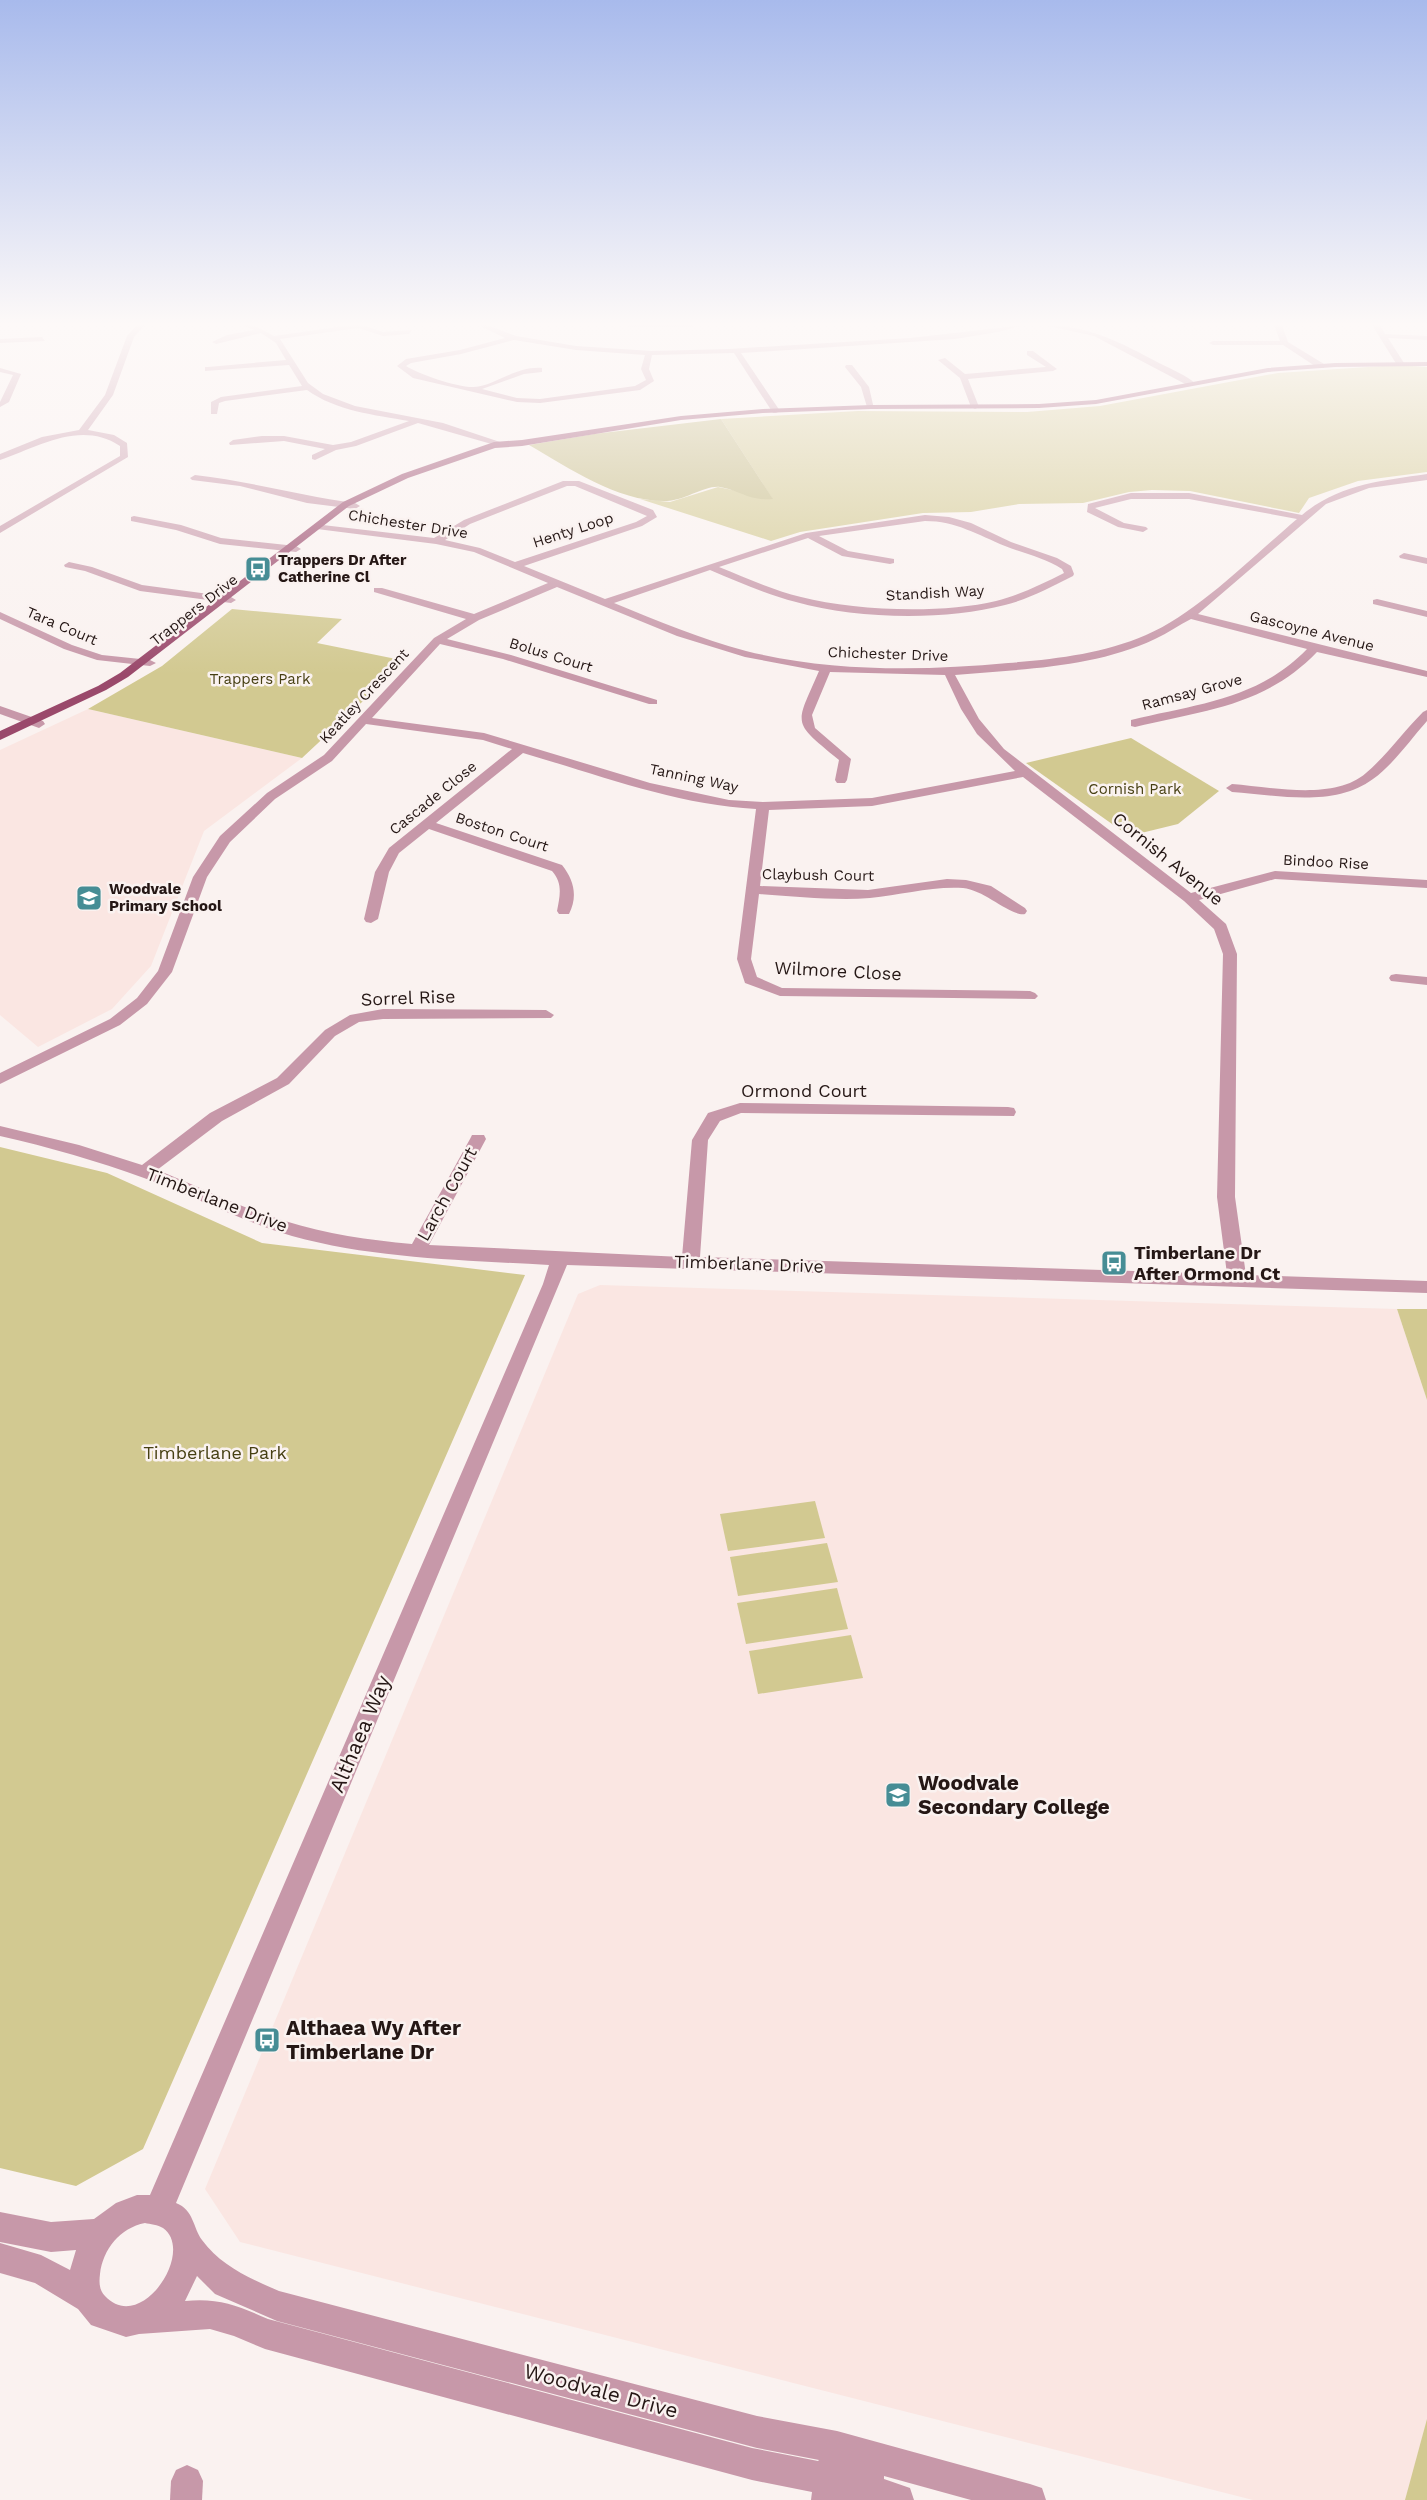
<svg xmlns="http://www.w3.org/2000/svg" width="1427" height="2500" viewBox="0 0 1427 2500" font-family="'Work Sans',sans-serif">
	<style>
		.built { fill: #fae6e2 }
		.green { fill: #d2c991 }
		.forest { fill: #c2b980 }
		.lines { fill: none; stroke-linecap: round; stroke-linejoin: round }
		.minor { fill: #c798a9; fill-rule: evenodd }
		.major { fill: #9a496b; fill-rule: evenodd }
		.labels { text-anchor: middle; stroke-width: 5; stroke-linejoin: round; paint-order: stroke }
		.far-street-label { font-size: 15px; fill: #251715; stroke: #faf2f0 }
		.far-poi-label { font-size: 15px; font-weight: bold; fill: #251715; stroke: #faf2f0; text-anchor: start }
		.far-park-label { font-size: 15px; fill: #463f12; stroke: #faf2f0 }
		.street-label { font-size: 18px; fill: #251715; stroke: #faf2f0 }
		.poi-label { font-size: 18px; font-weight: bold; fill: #251715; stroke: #faf2f0; text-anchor: start }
		.park-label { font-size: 18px; fill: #463f12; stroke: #faf2f0 }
		.near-street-label { font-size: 21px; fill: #251715; stroke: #faf2f0 }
		.near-poi-label { font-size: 21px; font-weight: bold; fill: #251715; stroke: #faf2f0; text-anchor: start }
	</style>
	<rect width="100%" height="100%" fill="#faf2f0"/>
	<g class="built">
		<path d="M88,709l214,49 -98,73 -53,135 -39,43 -74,38 -38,-32v-265z"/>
		<path d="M600,1285l797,24 30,91v1100h-174l-1013,-258 -35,-53 373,-895z"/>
	</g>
	<g class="green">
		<path d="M1398,365l29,2v105l-69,9 -49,17 -10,15 -109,-22 -38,-1 -23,2 -46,11 -64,1 -48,8 -48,1 -123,19 -29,9 -131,-42 30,3 48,-15 54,11 -51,-79 137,-8 169,1 73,-6 178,-33z"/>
		<path d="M232,609l110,10 -25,24 89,18 -104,97 -214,-49 74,-43z"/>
		<path d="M1131,738l88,53 -41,33 -49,12 -103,-73z"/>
		<path d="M0,1147l107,26 155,70 263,32 -382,874 -67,37 -76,-18z"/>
		<path d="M1397,1309h30v91z"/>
		<path d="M815,1501l10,37 -97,13 -8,-37z"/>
		<path d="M827,1543l11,39 -100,14 -8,-39z"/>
		<path d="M837,1588l11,41 -102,15 -9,-41z"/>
		<path d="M851,1635l12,43 -105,16 -9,-43z"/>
		<path d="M1427,2419v81h-22z"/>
	</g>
	<path class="forest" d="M721,419l52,80c-25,2 -31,-8 -53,-12 -14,-2 -37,14 -53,14 -50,1 -96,-32 -138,-56l65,-11z"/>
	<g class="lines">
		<g class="minor">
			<path d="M137,325h8l-11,12 -21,58 -25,35 26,5 13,8 1,14 -128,76v-7l120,-70v-10c-40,-26 -81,1 -120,14v-6l42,-17 37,-7 26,-35 22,-59z"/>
			<path d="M242,325h11l21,11 77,-11h12l20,7 29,-2 -3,4 -26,2 -25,-8 -78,11 28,44 15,11 32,12 88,17 63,21 -4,3 -84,-24 -62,23 -20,4 -21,10 -3,-1v-4l13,-6 -41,-8 -54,4 -1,-2 4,-3 29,-4h22l49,9 18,-3 58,-21c-34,-6 -73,-10 -102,-31l-82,11 -6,2 -2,11h-6v-12l10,-5 81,-11 -13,-21 -84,6v-4h3l78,-7 -10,-17 -15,-10 -45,11 -4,-2 15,-7 27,-5z"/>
			<path d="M478,325h9l29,11 60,10 76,5 77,-2 181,-11 114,-13 -26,7 -43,7 -214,14 39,58 -4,2h-3l-39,-60 -82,2 -3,14 5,12 -14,9 -100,13 -23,-1 -104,-24 -16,-12 9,-7 54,-9 45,-12zM514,340l62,10 69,5 -4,14 5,11 -11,6 -95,13 -23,-1 -35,-9 42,-15 18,-2v-4c-27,-2 -47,18 -68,19 -15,1 -56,-13 -68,-21l5,-3 50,-9z"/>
			<path d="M627,325h68l-4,2h-60z"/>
			<path d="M1044,325c44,0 78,18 115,38 12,6 27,12 37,21l-7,2 -95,-50z"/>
			<path d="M1274,325h8l6,17 36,22v4h-6l-35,-23h-70l-4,-2 4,-2h67z"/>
			<path d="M1372,325h8l5,9 42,2v4l-39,-2 16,25 -7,2z"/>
			<path d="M42,337l3,4 -45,2v-4z"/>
			<path d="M1027,351h6l24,18 -4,2 -85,8 11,28 -4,2 -4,-2 -11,-29 -22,-18 7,-2 20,16 81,-7 -19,-12z"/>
			<path d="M846,365h6l17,22 5,22 -7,-2 -6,-20 -16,-20z"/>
			<path d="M0,368l21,6 -12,28 -9,5v-5l13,-27 -13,-3z"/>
			<path d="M1427,474v6l-58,8 -43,16 -128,110 229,57v6l-110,-25c-52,54 -112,58 -182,75l-4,-1v-6c65,-16 127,-20 176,-71l-116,-30c-12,6 -23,14 -36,20 -61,29 -133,30 -200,36l24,44 25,30 187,144 84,-22 152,9v8l-152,-9 -76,21 27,24 11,30 -2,243 11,78 181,6v12l-860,-28 -391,938c18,7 17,25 26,37 19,26 49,39 77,51l478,125 80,15 193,53 12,4 4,12h-75l-87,-24v3l26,9 4,12h-103l1,-8 -60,-12 -487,-131 -31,-13 -24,-7 -71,5 -13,3 -35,-12 -13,-16 -43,-26 -35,-10v-30l41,12 29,15 6,-20 -25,2 -51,-10v-30l51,10 43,-3 22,-16 21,-8h13l393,-911 6,-19c-85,-5 -174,-6 -257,-29 -51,-15 -98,-40 -148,-58 -47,-17 -95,-31 -144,-42v-10l79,19 63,20 68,-52 67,-35 48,-48 25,-15 33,-6 163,1 8,5 -3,3 -168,1 -24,3 -24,14 -46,48 -67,37 -65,49c43,17 84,38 128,51 41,13 84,19 127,23l58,-105 2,-4h12l2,4 -57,106 253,12 10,-117 16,-27 32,-10 268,4 6,1 2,4 -2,4 -273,-3 -21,8 -12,19 -8,117 527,17 -10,-77 6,-243 -9,-25 -30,-28 -161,-124 -151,29 -103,4 -9,76 108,4 79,-11 19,1 25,6 34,22 2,3 -2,3c-14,3 -40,-24 -62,-26 -31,-2 -62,7 -93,10 -35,3 -76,-2 -111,-4l-8,65 6,18 25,11 248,3 5,2 3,3 -3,3 -255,-3 -35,-13 -8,-24 19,-150c-79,-4 -157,-34 -233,-56l-87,70 126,42c12,15 16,31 7,49h-10l-2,-3c3,-15 6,-28 -5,-40l-123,-42 -30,24 -10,19 -11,47 -7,4 -5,-1 -2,-3 11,-47 14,-24 123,-99 -29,-9 -117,-16 -34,37 -57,38 -45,43 -23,35 -35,95 -25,32 -27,21 -120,59v-11l110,-54 27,-21 21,-27 35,-94 27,-41 47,-43 57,-38 110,-117 32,-19 -92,-27v-4h8l92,26 74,-31 -74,-31 -38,-8 -119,-15 -3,-1v-4l120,14 30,-18 99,-39h16l74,29 4,7 -15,9 -118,40 81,33 201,-66 119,-18 24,2 22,6 40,19 46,16 14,8 3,8 -1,2c-22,11 -44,23 -68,29 -61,16 -149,14 -209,-3 -30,-8 -58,-20 -86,-32l-96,33c44,18 87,36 132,48 85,21 176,20 262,12 48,-4 94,-9 138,-28 52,-22 107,-79 151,-116l-108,-20h-58l-36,9 29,15 22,4 2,2 -5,3 -25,-5 -31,-15 1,-8 43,-11h58l113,22c37,-31 79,-34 125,-41zM567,486h8l72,30 -11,6 -121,40 -35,-14 -35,-8 25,-16zM925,521c31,0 53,14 80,25 20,8 40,12 57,23l2,4c-22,11 -44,22 -68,28 -54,13 -141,10 -195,-4 -28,-7 -55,-19 -82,-30l89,-29 34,18 48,8 4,-1v-4l-46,-8 -29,-15zM557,587l120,49 68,21 74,14c-24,56 -28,49 20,89l-4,20 2,3h8l2,-3 4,-21 -36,-31 -3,-13 18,-43 115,3 16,34 16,25 38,37 -143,27 -109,4 -34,-2 -79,-17 -166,-50 -112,-15 68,-74 63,15 146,45h8v-4l-146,-45 -64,-16 32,-19zM145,2223c5,1 13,2 18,5 33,23 -22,107 -58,68 -6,-6 -6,-14 -5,-22 3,-25 20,-46 45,-51zM197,2276l18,18 62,27 480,127 62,12 -1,1 -66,-13 -484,-129c-32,-14 -49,-21 -83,-18z"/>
			<path d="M195,475c54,6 106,21 160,28l5,3 -5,3 -48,-6 -67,-17 -48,-6 -2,-2z"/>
			<path d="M134,516l47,9 40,13 75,8 5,3 -5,3 -76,-8 -44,-14 -45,-9v-4z"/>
			<path d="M1404,553l23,5v6l-27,-6 -1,-2z"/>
			<path d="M69,562l23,5 50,18 89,12 5,3 -5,3 -91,-12 -55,-20 -20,-4 -1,-2z"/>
			<path d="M1377,599l50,12v6l-54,-13v-4z"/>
			<path d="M0,612l72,33 30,10 48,5 6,3 -6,3 -53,-6 -33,-11 -64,-30z"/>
			<path d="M0,706l43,15 2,3 -6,4 -39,-14z"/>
			<path d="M1427,710v11c-16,18 -35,45 -54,58 -39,29 -96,16 -141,13l-6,-4 6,-4c40,3 102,17 134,-11 21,-18 38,-42 57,-61z"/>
			<path d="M1396,974l31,3v8l-36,-4 -2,-3 2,-3z"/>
			<path d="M187,2465l11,5 5,11 -1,19h-32l1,-19 5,-11z"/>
		</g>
		<path class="major" d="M1427,362v4l-92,1 -67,5 -172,32 -57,4 -168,1 -108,4 -82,7 -159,26 -27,2 -87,30 -59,28 -221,171 -22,13 -106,50v-9l98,-45 22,-13 223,-171 59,-28 92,-32 28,-2 159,-24 82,-7 108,-4 168,-1 57,-4 172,-32 67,-5z"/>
	</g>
	<linearGradient id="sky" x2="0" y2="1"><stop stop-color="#a8baec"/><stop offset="0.48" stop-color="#fdf9f8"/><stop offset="1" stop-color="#fdf9f8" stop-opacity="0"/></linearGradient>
	<rect width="1427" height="675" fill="url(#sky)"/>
	<defs>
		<symbol id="bus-square" viewBox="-11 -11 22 22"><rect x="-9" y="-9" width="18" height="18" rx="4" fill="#468d95" stroke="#faf2f0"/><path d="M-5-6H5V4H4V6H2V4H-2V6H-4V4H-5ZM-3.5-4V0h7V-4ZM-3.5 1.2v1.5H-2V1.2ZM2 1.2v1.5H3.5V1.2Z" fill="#fff"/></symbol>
		<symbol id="school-square" viewBox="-11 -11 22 22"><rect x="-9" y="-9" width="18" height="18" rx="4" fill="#468d95" stroke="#faf2f0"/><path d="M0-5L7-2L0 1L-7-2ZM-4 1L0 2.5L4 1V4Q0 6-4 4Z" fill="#fff"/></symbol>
	</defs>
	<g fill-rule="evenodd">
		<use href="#bus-square" x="243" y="554" width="30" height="30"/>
		<use href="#school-square" x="74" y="883" width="30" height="30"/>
		<use href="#bus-square" x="1099" y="1248" width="30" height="30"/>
		<use href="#school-square" x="883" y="1780" width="30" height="30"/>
		<use href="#bus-square" x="252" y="2025" width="30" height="30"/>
	</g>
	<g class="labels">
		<g class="far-street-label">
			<text transform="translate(408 524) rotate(9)" y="5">Chichester Drive</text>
			<text transform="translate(573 530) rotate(-18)" y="5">Henty Loop</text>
			<text transform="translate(935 593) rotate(-3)" y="5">Standish Way</text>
			<text transform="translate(194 610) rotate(-38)" y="5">Trappers Drive</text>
			<text transform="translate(62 626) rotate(23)" y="5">Tara Court</text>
			<text transform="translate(1312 631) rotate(14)" y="5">Gascoyne Avenue</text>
			<text transform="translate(888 654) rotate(2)" y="5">Chichester Drive</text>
			<text transform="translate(551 655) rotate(17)" y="5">Bolus Court</text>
			<text transform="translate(1192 692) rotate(-15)" y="5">Ramsay Grove</text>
			<text transform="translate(364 696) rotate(-47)" y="5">Keatley Crescent</text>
			<text transform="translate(694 778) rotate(12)" y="5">Tanning Way</text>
			<text transform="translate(433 798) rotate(-39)" y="5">Cascade Close</text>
			<text transform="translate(502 832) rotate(18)" y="5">Boston Court</text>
			<text transform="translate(1326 862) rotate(3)" y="5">Bindoo Rise</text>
			<text transform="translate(818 875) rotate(1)" y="5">Claybush Court</text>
		</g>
		<g class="far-poi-label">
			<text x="278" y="565">Trappers Dr After<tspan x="278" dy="17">Catherine Cl</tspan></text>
			<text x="109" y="894">Woodvale<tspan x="109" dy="17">Primary School</tspan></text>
		</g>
		<g class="far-park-label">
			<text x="260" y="684">Trappers Park</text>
			<text x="1135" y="794">Cornish Park</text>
		</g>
		<g class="street-label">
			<text transform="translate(1168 859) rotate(39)" y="6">Cornish Avenue</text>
			<text transform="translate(838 971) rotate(3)" y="6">Wilmore Close</text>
			<text transform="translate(408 998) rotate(-2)" y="6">Sorrel Rise</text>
			<text x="804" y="1097">Ormond Court</text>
			<text transform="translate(447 1194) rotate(-61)" y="6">Larch Court</text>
			<text transform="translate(217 1200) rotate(21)" y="6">Timberlane Drive</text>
			<text transform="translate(749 1264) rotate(2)" y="6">Timberlane Drive</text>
		</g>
		<g class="poi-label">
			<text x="1134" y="1259">Timberlane Dr<tspan x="1134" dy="21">After Ormond Ct</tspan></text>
		</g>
		<g class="park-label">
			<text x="215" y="1459">Timberlane Park</text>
		</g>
		<g class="near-street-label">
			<text transform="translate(360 1734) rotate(-67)" y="7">Althaea Way</text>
			<text transform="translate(601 2391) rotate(15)" y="7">Woodvale Drive</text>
		</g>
		<g class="near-poi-label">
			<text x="918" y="1790">Woodvale<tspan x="918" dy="24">Secondary College</tspan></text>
			<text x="286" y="2035">Althaea Wy After<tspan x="286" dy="24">Timberlane Dr</tspan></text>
		</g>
	</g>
</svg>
